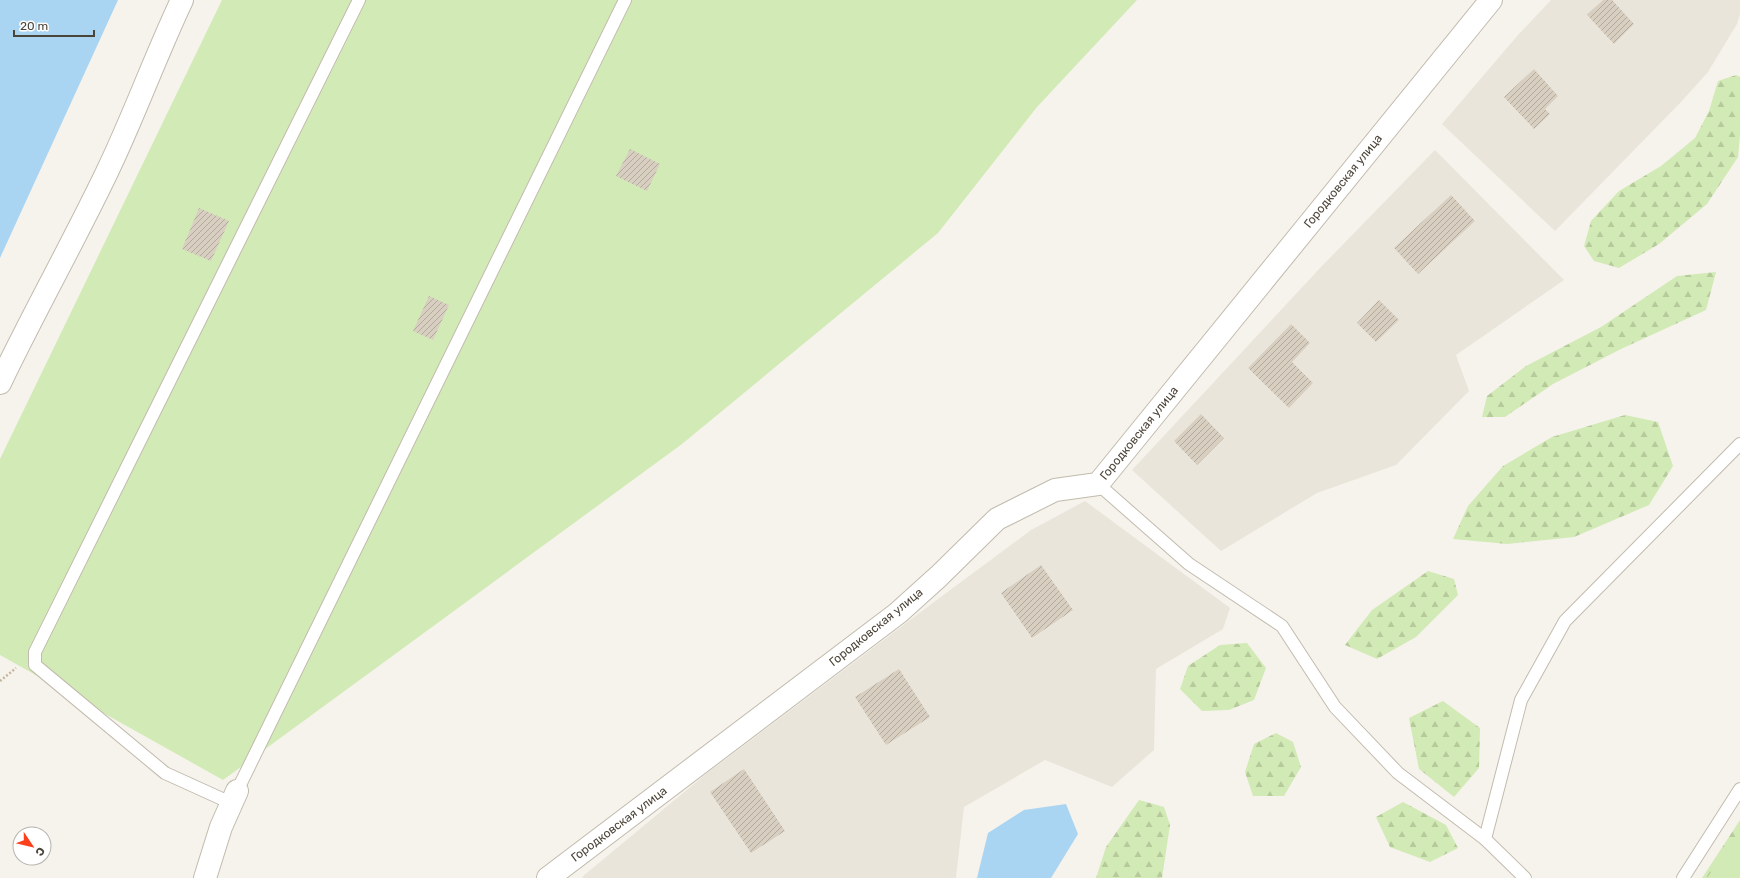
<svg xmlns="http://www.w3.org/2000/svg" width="1740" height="878" viewBox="0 0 1740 878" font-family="Rubik,sans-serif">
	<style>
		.residential { fill: #eae5da }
		.forest { fill: url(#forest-firs) }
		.garden { fill: #d2eab5 }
		.water { fill: #a9d4f2 }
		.building { fill: url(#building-hatch) }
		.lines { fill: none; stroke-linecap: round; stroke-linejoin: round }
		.service-casing { stroke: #c2bbae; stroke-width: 14 }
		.minor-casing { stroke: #c2bbae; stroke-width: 24 }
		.path { stroke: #c4b79f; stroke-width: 2.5; stroke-dasharray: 2 2; stroke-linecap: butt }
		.service { stroke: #fff; stroke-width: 12 }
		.minor { stroke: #fff; stroke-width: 22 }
		.labels { text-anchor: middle; stroke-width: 3; stroke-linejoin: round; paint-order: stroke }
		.street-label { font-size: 12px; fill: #4b4439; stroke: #fff }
	</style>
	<defs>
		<pattern id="forest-firs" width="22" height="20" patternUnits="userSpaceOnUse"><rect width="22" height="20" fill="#d2eab5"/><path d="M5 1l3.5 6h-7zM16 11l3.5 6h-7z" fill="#b6ca9c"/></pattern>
		<pattern id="building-hatch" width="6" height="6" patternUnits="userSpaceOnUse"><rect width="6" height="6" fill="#d8cfc1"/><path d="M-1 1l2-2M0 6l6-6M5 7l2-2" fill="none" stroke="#b1aa9e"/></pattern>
	</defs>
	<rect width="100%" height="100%" fill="#f6f3ec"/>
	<g class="residential">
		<path d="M1551,0h189v14l-3,10 -29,48 -27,30 -126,129 -113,-107 76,-89z"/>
		<path d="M1435,150l129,130 -108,75 13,36 -73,74 -79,28 -96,58 -89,-81 189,-203z"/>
		<path d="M1085,501l145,107 -7,21 -67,40 -2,81 -42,37 -67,-27 -81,47 -8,71h-373l-1,-1 124,-103 232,-175 93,-69z"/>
	</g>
	<g class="forest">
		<path d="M1736,75l4,2v58l-2,22 -31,47 -48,40 -40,24 -25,-7 -10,-15 7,-25 28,-30 42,-25 34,-28 14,-27 9,-30z"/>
		<path d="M1716,272l-10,38 -85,39 -68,35 -48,33h-23l5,-21 39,-30 75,-39 76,-51z"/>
		<path d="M1625,415l33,7 15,44 -24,39 -75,32 -67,7 -54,-5 15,-33 35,-40 49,-29z"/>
		<path d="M1428,571l26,8 4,16 -42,42 -39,22 -32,-14 27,-35z"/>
		<path d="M1247,643l19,25 -12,32 -25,10 -27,1 -22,-22 8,-23 32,-21z"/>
		<path d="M1443,701l37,27 -1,40 -25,29 -35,-28 -10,-51z"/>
		<path d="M1276,733l17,9 8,25 -17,29h-31l-8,-24 9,-28z"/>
		<path d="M1139,800l25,7 6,18 -8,53h-66l10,-31z"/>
		<path d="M1403,802l43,23 12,23 -28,14 -40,-15 -14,-30z"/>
		<path d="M1740,820v58h-38z"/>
	</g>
	<g class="garden">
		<path d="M222,0h915l-100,107 -99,126 -256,211 -459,336 -223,-125v-196z"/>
		<path d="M1740,830v48h-33z"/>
	</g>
	<g class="water">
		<path d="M0,0h118l-118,258z"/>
		<path d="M1066,804l12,30 -27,44h-74l11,-45 36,-23z"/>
	</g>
	<g class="building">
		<path d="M1603,0h9l22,24 -20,20 -27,-29z"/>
		<path d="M1534,69l24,27 -13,13 5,5 -16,15 -30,-32z"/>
		<path d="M630,149l30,15 -13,27 -31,-15z"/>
		<path d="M1451,195l24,26 -57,53 -24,-26z"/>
		<path d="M199,208l30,13 -18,40 -29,-12z"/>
		<path d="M429,296l20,9 -16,35 -20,-9z"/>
		<path d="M1379,300l20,20 -23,22 -19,-19z"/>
		<path d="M1291,324l19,19 -18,19 21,21 -24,25 -41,-40z"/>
		<path d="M1201,414l23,24 -27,27 -23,-24z"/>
		<path d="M1041,565l32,45 -41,28 -31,-45z"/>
		<path d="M899,669l31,48 -44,28 -31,-48z"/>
		<path d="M744,769l41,62 -34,22 -41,-61z"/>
	</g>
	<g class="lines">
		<defs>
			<g id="service">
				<path d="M1098,484l91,80 93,62 53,81 63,66 87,66 40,39"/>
				<path d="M237,791l388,-791"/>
				<path d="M231,803l-66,-30 -130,-108v-13l324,-652"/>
				<path d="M1485,839l36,-139 44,-79 175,-177"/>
				<path d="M1683,878l57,-89"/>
			</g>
			<g id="minor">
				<path d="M0,383c34,-71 73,-140 107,-211 27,-56 48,-115 75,-172"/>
				<path d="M205,878l16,-51 16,-36"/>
				<path d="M548,878l350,-265 41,-37 58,-57 58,-29 43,-6 393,-484"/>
			</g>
		</defs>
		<use href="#service" class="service-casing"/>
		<use href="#minor" class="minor-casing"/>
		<path class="path" d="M0,681l16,-13"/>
		<use href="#service" class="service"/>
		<use href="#minor" class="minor"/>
	</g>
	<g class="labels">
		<g class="street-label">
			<text transform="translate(1343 181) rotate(-51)" y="4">Городковская улица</text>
			<text transform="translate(1139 433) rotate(-51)" y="4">Городковская улица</text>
			<text transform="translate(876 627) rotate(-39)" y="4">Городковская улица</text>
			<text transform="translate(619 824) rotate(-37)" y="4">Городковская улица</text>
		</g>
	</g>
	<g transform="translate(32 846) rotate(125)"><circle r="19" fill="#ffffff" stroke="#b7b4b0"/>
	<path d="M0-3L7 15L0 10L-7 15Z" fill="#fc3f1d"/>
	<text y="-6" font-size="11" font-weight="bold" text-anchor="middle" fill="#4b4439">С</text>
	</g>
	<path d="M14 30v6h80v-6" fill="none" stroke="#4b4439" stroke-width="2"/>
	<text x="20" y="30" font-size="12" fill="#4b4439" stroke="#ffffff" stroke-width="3" paint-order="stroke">20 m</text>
</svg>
